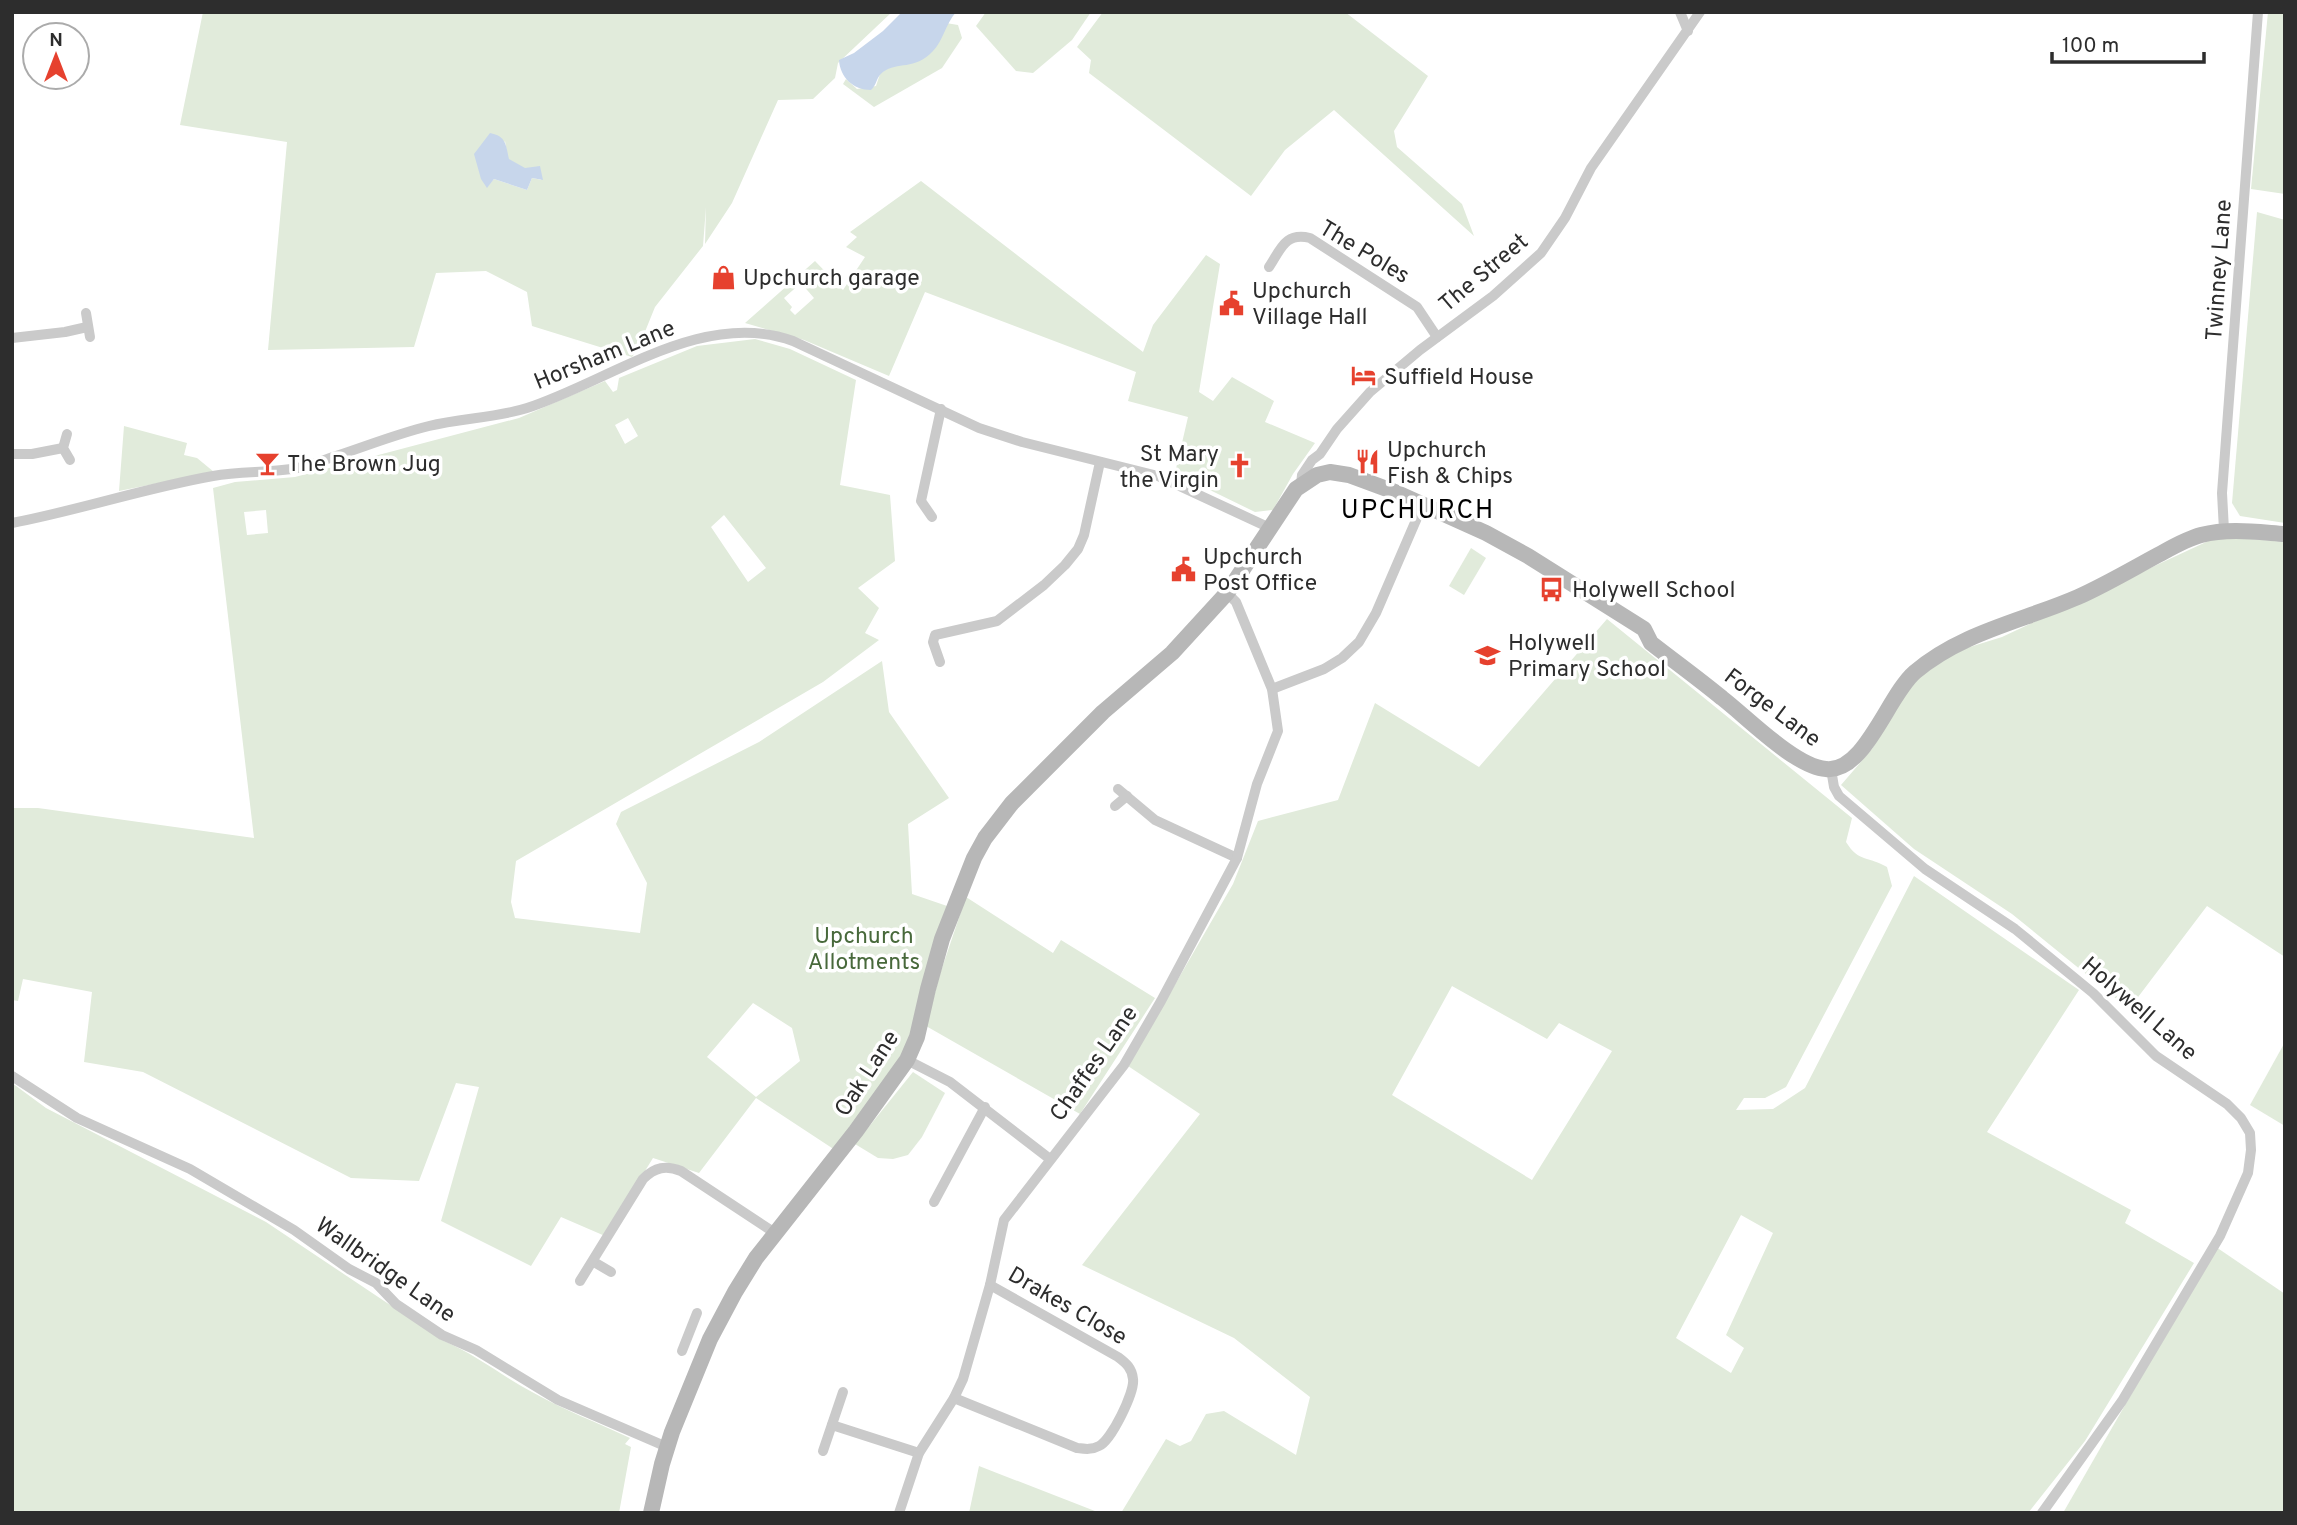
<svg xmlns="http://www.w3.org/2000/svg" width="2297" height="1525" viewBox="0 0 2297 1525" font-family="Overpass,sans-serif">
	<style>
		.green { fill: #e1ebdb; fill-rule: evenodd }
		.water { fill: #c7d6eb }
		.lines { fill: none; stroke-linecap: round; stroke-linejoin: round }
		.street { stroke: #cacaca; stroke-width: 10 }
		.secondary { stroke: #b7b7b7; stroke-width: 16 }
		.labels { text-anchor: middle; stroke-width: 7; stroke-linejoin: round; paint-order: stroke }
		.street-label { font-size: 23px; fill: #2d2d2d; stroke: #fff }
		.poi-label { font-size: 23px; fill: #2d2d2d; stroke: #fff; text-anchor: start }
		.park-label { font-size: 23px; fill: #48693b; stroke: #fff }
		.quarter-label { font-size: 26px; letter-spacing: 2px; fill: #000; stroke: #fff }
	</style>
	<rect width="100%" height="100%" fill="#fff"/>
	<g class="green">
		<path d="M203,12h689l-54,51 -3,15 -22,21 -35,1 -46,103 -27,41 1,-37 -3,39 -48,61 -17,42 -6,8 -100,-31 -5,-34 -41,-21 -50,2 -22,74 -146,3 19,-208 -107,-17zM505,141l3,18 34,21 -10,-2 -5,12 -33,-11 -7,8z"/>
		<path d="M986,12h105l-19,28 -39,33 -17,-2 -40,-45z"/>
		<path d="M1103,12h242l83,64 -34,55 3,16 65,57 12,32 -140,-126 -49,40 -34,46 -162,-123 2,-13 -14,-13z"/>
		<path d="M2268,12h17v182l-34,-5z"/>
		<path d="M946,23l12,2 4,13 -20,30 -68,39 -31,-23 3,-5 11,10 19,-3 4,-12z"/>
		<path d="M921,181l222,171 10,-27 53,-70 14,9 -21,128 14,9 19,-24 42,24 -9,21 50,21 -22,31 -20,36 -18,2 -80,-39 13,-56 -60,-16 8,-29 -211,-80 -36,84 -85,-36 -59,-17 70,-62 28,29 22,-33 -19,-10 11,-10 -7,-5zM801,283l13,15 -19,17 -5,-5 2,-3 -8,-9z"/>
		<path d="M2257,212l28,8v303l-45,-7 -8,-13z"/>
		<path d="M755,339l35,10 66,31 -16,105 50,10 5,66 -37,27 21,20 -14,25 14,7 -56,42 -307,179 -5,41 4,16 125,15 7,-50 -31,-59 5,-12 138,-70 123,-81 7,51 60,86 -41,26 4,70 38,13 -39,134 -76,109 -79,-52 -57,75 -46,-15 -48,78 -44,-19 -30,49 -90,-45 38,-134 -23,-4 -37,98 -68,-3 -208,-106 -59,-10 8,-70 -69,-13 -5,22 -6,-1v-192h26l216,30 -41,-350 22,-6 60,-5 224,-59 86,-37 8,11 4,-2 2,-12 78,-32zM628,418l10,18 -13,8 -10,-19zM266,510l2,23 -21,2 -3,-23zM724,515l42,53 -18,14 -37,-55zM753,1003l39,25 8,33 -44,36 -49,-40z"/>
		<path d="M124,426l63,17 -3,12 13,3 17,14 -95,19z"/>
		<path d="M2219,536l66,6v415l-78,-51 -78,103 -117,-95 -98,-65 -73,-64 31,-36 38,-65 47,-33 45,-14z"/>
		<path d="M1471,548l15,10 -22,37 -15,-9z"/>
		<path d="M1607,619l245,199 -6,24c13,21 23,14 41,25l5,19 -106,201 -21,11h-21l-8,12 37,-1 32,-21 109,-212 165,114 -92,142 144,78 -6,13 69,40 -109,178 -57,72h-907l45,-74 14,7 11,-5 15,-27 18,-3 72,44 14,-58 -76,-59 -152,-73 118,-151 -72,-48 105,-182 25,-63 80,-21 37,-97 104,64zM1452,986l95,53 12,-16 53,28 -80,129 -140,-85zM1741,1215l32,18 -47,102 18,13 -13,25 -55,-35z"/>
		<path d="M966,897l87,56 8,-13 94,58 -75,116 -154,-88 14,-52z"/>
		<path d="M2285,1042v84l-35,-21z"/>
		<path d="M913,1072l32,21 -23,44 -14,18 -15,4 -15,-1 -23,-14z"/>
		<path d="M12,1083l34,25 220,114 178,119c31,13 58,35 88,51 32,18 66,31 98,46l-5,6 6,3 -12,66h-607z"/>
		<path d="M2216,1247l69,47v219h-222z"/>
		<path d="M979,1466l121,47h-131z"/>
	</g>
	<g class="water">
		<path d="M902,12h54c-11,13 -13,29 -23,39 -19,20 -35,10 -50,21 -7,5 -6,13 -12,18 -18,0 -31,-13 -32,-30l15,-7 29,-22z"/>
		<path d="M490,133c16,3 16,12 19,26l16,9 15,-2 3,14 -11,-2 -5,12 -33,-11 -7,9 -6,-9 -7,-25z"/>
	</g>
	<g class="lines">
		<g class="street">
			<path d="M1680,12l8,19"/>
			<path d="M1269,267c12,-18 16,-35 41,-29l107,69 20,30"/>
			<path d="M86,313l4,24"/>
			<path d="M12,338l53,-6 22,-5"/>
			<path d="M67,434l-4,14 7,12"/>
			<path d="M12,454h20l31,-6"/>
			<path d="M1301,484l1,-9 10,-15 8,-6 17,-25 33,-37 50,-42 73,-54 48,-43 24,-35 26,-50 109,-156"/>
			<path d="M932,517l-11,-16 20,-92"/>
			<path d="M12,523c68,-13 133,-35 201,-47 28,-5 57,-3 84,-8 12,-2 24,-7 36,-11 31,-10 63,-23 96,-31 32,-8 67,-8 98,-18 83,-27 176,-100 266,-67l186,87 43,14 136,34 112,52"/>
			<path d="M2224,530l-2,-37 36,-481"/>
			<path d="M940,662l-7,-20 2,-7 62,-14 47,-36 21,-20 13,-16 6,-14 16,-73"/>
			<path d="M1272,689l52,-20 18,-11 17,-16 17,-29 47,-109"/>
			<path d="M1831,769l3,18 5,9 86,73 90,60 78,64 63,63 71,48 14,14 9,15 1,17 -3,23 -28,63 -98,165 -80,112"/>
			<path d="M1118,789l37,31 82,38"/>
			<path d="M1115,806l12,-10"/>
			<path d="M907,1060l43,22 100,77"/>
			<path d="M12,1076l65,42 113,51 104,61 55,39 27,14 20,21 46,31 34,15 82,50 109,47"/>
			<path d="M934,1202l51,-95"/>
			<path d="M594,1262l17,10"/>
			<path d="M580,1281l63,-102c12,-12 23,-14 38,-8l94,62"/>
			<path d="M682,1351l15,-38"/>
			<path d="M954,1398l123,50c8,1 15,2 22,-2 12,-5 36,-54 34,-67 -1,-11 -7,-16 -15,-22l-128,-72"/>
			<path d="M832,1425l87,28"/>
			<path d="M823,1451l20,-59"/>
			<path d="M899,1513l20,-60 35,-55 9,-19 27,-94 14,-65 120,-155 37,-64 76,-143 20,-74 21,-53 -6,-42 -36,-87 -9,-9"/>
		</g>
		<path class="secondary" d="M651,1513l11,-49 10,-32 38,-93 25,-47 21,-34 100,-127 51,-71 10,-23 11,-48 14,-50 32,-81 11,-20 27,-35 91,-91 69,-59 55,-60 69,-104 21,-14 13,-3 19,3 46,17 91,41 42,23 116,73 7,14c23,18 48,36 71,55 25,19 73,69 104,71 39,4 62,-74 89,-97 47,-40 108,-51 163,-75 27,-12 54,-28 80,-42 13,-7 28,-16 43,-20 28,-7 55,-3 84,-1"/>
	</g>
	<defs>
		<symbol id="shop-bare" viewBox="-9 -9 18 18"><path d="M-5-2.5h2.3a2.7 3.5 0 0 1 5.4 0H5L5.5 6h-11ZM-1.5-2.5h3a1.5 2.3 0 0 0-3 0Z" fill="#e6412e" stroke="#fff" stroke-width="2.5" paint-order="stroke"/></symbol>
		<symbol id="civic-bare" viewBox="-9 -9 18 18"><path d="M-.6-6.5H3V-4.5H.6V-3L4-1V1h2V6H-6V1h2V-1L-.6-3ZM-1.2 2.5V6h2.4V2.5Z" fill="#e6412e" stroke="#fff" stroke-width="2.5" paint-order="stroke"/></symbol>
		<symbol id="hotel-bare" viewBox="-9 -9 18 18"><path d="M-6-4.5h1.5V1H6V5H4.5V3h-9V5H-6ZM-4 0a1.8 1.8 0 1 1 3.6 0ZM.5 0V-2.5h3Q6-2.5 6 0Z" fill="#e6412e" stroke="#fff" stroke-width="2.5" paint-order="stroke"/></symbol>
		<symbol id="restaurant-bare" viewBox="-9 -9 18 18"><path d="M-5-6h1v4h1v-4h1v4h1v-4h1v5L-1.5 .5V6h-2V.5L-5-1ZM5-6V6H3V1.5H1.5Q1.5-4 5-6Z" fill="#e6412e" stroke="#fff" stroke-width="2.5" paint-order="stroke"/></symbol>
		<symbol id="bar-bare" viewBox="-9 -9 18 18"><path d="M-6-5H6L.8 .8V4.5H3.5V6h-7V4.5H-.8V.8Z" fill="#e6412e" stroke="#fff" stroke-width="2.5" paint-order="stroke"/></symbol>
		<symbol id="church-bare" viewBox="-9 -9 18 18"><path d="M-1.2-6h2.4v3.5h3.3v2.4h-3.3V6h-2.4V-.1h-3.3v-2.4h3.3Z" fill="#e6412e" stroke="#fff" stroke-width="2.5" paint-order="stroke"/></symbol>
		<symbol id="bus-bare" viewBox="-9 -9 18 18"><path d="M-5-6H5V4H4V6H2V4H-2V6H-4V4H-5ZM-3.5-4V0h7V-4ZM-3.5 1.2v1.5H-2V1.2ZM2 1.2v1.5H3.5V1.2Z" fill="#e6412e" stroke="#fff" stroke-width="2.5" paint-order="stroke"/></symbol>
		<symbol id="school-bare" viewBox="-9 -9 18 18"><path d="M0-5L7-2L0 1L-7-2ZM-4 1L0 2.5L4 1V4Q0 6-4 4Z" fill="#e6412e" stroke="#fff" stroke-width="2.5" paint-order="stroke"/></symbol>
	</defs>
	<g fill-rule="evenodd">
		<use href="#shop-bare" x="706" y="260" width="35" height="35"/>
		<use href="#civic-bare" x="1214" y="286" width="35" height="35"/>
		<use href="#hotel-bare" x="1346" y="358" width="35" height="35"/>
		<use href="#restaurant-bare" x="1350" y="444" width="35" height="35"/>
		<use href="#bar-bare" x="250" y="446" width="35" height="35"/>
		<use href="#church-bare" x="1222" y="448" width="35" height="35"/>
		<use href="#civic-bare" x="1166" y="552" width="35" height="35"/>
		<use href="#bus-bare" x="1534" y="572" width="35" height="35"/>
		<use href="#school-bare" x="1470" y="638" width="35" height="35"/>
	</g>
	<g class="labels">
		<g class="street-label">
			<text transform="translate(1365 251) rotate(31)" y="8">The Poles</text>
			<text transform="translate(2218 270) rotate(-86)" y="8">Twinney Lane</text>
			<text transform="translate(1483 272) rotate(-40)" y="8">The Street</text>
			<text transform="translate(604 354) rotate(-22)" y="8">Horsham Lane</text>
			<text transform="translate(1773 707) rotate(37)" y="8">Forge Lane</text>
			<text transform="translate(2140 1008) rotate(41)" y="8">Holywell Lane</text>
			<text transform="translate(1093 1063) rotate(-55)" y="8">Chaffes Lane</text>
			<text transform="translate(866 1073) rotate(-57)" y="8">Oak Lane</text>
			<text transform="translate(386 1269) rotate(35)" y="8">Wallbridge Lane</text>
			<text transform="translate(1068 1305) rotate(30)" y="8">Drakes Close</text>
		</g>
		<g class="poi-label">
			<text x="743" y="285">Upchurch garage</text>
			<text x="1252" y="298">Upchurch<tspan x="1252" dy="26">Village Hall</tspan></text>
			<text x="1384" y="384">Suffield House</text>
			<text x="1387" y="457">Upchurch<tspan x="1387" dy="26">Fish &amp; Chips</tspan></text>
			<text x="1219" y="461" text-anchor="end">St Mary<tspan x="1219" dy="26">the Virgin</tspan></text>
			<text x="287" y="471">The Brown Jug</text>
			<text x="1203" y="564">Upchurch<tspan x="1203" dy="26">Post Office</tspan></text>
			<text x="1572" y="597">Holywell School</text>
			<text x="1508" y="650">Holywell<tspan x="1508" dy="26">Primary School</tspan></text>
		</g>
		<g class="park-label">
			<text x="864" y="943">Upchurch<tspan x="864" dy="26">Allotments</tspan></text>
		</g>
		<g class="quarter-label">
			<text x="1418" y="518">UPCHURCH</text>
		</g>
	</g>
	<rect width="2297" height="1525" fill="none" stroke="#2d2d2d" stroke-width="28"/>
	<g transform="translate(56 56)"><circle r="33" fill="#ffffff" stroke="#ababab" stroke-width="2"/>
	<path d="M0-5L12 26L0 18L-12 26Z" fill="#e6412e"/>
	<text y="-10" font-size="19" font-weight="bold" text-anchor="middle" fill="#2d2d2d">N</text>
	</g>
	<path d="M2052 52v10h152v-10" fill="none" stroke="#2d2d2d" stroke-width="3.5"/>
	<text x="2062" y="52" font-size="21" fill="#2d2d2d" stroke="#ffffff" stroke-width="5" paint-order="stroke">100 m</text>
</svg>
